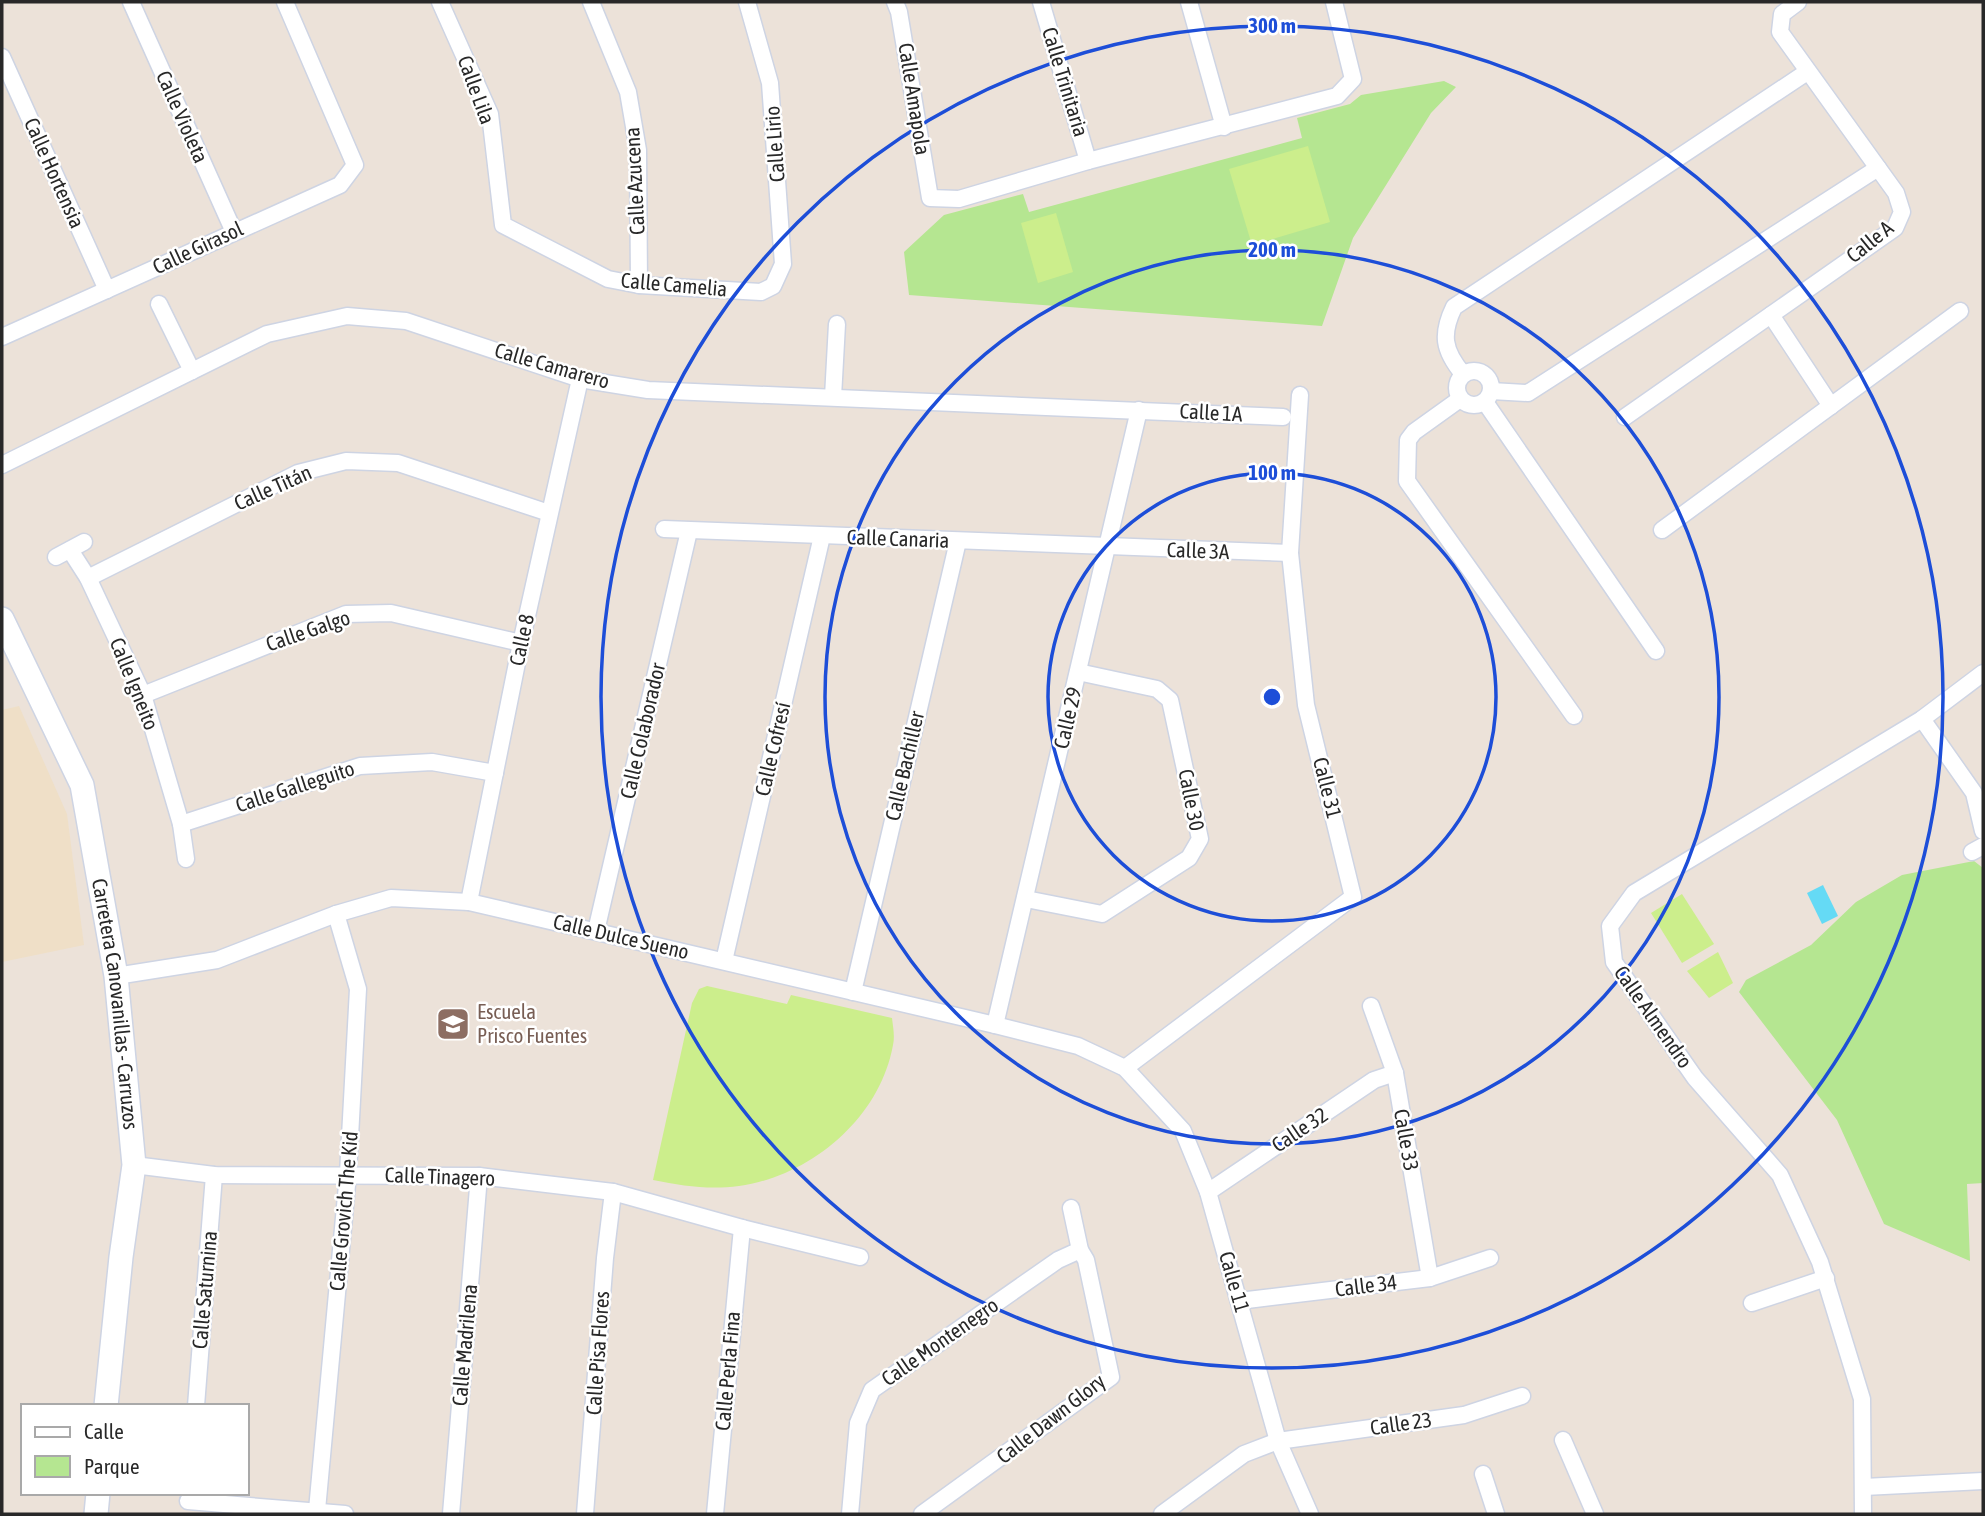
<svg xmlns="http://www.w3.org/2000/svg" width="1985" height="1516" viewBox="0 0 1985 1516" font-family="'Asap Condensed',sans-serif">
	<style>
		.education { fill: #efdfc7 }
		.green { fill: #b5e691 }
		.pitch { fill: #ccee8c }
		.water { fill: #65daf5 }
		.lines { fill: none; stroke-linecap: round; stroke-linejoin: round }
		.street-casing { stroke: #ced4e3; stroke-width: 19 }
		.secondary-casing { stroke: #ced4e3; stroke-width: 26 }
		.street { stroke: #fff; stroke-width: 16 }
		.secondary { stroke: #fff; stroke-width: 23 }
		.ring { fill: none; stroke: #1d4ed8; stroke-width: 3.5 }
		.labels { text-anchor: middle; stroke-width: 5; stroke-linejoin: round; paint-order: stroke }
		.street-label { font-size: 21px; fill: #282828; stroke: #fff }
		.education-label { font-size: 21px; fill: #785e54; stroke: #fff; text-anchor: start }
		.centre { fill: #1d4ed8; stroke: #fff; stroke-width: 3.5 }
		.ring-label { font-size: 21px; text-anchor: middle; font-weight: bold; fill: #1d4ed8; stroke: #fff; stroke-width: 5; stroke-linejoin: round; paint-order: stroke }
	</style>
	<rect width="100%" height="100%" fill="#ece2d9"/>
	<path class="education" d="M19,706l48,108 17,131 -82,17v-252z"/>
	<g class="green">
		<path d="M1444,81l12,6 -25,26 -78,125 -31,88 -413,-31 -5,-43 40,-37 79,-21 6,18 273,-74 -5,-20 53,-14 11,-9z"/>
		<path d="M1974,861l9,7v315l-16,1 3,77 -86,-37 -47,-104 -98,-128 7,-12 65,-35 45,-43 46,-27z"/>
	</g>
	<g class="pitch">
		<path d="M1308,146l22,76 -78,23 -23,-76z"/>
		<path d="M1056,213l17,59 -35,11 -17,-60z"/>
		<path d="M1682,894l32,50 -32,19 -31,-50z"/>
		<path d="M1718,952l15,31 -24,15 -22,-27z"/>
		<path d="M707,986l80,18 4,-9 101,23c1,9 3,18 1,27 -13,73 -82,131 -154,141 -30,4 -56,0 -86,-6l39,-177 7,-14z"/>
	</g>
	<path class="water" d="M1823,885l15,31 -16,8 -15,-31z"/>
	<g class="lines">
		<defs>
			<g id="street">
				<path d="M131,2l103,230"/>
				<path d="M440,2l50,112 13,111 105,54 31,6 122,7 12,-6 10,-22 -13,-181 -23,-81"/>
				<path d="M591,2l37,90 10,58 1,135"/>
				<path d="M895,2l4,10 31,186 29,1 129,-38 249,-65 16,-17 -19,-77"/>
				<path d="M1041,2l47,159"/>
				<path d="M1189,2l35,125"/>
				<path d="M2,57l105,233"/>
				<path d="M159,304l33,67"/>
				<path d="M1771,315l60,91"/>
				<path d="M2,337l338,-152 15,-20 -70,-163"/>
				<circle cx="1474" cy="388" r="17"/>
				<path d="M1463,374c-20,-24 -22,-40 -9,-67l353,-235"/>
				<path d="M1491,391l37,2 350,-225"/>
				<path d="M833,397l4,-73"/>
				<path d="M1460,399l-46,33 -6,8 -1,41 167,235"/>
				<path d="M1485,402l171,249"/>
				<path d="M1625,417l270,-189 7,-16 -6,-19 -116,-161 2,-18 16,-12"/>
				<path d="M2,465l265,-131 80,-18 59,5 174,58 68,11 635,27"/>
				<path d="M664,529l626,24"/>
				<path d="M1662,530l298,-219"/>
				<path d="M70,550l18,28 55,117 38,129 5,35"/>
				<path d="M56,557l28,-15"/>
				<path d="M88,578l210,-105 48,-12 52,2 151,50"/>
				<path d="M143,695l203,-81 45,-1 130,30"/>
				<path d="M1922,719l52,74 9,38"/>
				<path d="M181,824l179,-58 72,-4 63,11"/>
				<path d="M1972,852l11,-6"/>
				<path d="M1026,899l76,15 87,-56 11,-19 -30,-139 -13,-11 -79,-17"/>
				<path d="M469,902l52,-259 59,-264"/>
				<path d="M596,931l93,-400"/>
				<path d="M724,961l98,-425"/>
				<path d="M116,976l101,-16 119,-46 55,-16 78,4 526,123 83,21 47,22 58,63 25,61 70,249 32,73"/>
				<path d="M853,992l105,-451"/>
				<path d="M1371,1006l24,67 35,205"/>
				<path d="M995,1025l144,-615"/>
				<path d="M1125,1068l228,-171 -47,-192 -16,-152 10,-158"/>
				<path d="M134,1165l80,10 265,1 134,16 129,36 118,29"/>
				<path d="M1208,1192l166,-112 21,-7"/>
				<path d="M1239,1301l191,-23 60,-20"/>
				<path d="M1752,1303l74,-25"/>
				<path d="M196,1406l18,-231"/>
				<path d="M1563,1440l32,74"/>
				<path d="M1483,1474l13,40"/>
				<path d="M1864,1487l119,-6"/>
				<path d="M188,1501l157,13"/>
				<path d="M317,1510l31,-336 10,-185 -22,-75"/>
				<path d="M451,1514l28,-338"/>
				<path d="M585,1514l20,-256 8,-66"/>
				<path d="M715,1514l27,-286"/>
				<path d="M850,1514l8,-91 14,-33 186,-130 22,-10"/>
				<path d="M922,1514l189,-137 -25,-117 -6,-10 -9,-42"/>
				<path d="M1162,1514l82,-60 34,-13 186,-26 58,-19"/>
				<path d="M1863,1514l-1,-115 -42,-137 -40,-87 -85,-97 -81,-116 -4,-36 24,-33 288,-174 61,-46"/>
			</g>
			<g id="secondary">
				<path id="s1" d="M2,619l80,166 34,191 18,189 -13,92 -15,149"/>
				<path d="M96,1514l2,-21"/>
			</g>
		</defs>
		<use href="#street" class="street-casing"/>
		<use href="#secondary" class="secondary-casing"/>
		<use href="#street" class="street"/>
		<use href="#secondary" class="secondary"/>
	</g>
	<g class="ring">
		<circle cx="1272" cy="697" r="224"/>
		<circle cx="1272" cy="697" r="447"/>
		<circle cx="1272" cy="697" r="671"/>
	</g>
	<defs>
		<symbol id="school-square" viewBox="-11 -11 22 22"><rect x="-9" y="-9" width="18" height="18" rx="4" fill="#8d6e63" stroke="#fff"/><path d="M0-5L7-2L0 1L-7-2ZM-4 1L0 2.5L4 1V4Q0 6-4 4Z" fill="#fff"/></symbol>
	</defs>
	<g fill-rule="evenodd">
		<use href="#school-square" x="434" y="1005" width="38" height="38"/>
	</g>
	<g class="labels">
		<g class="street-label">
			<text transform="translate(1065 82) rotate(73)" y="7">Calle Trinitaria</text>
			<text transform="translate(476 90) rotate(70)" y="7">Calle Lila</text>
			<text transform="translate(914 99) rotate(81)" y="7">Calle Amapola</text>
			<text transform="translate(182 117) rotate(66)" y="7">Calle Violeta</text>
			<text transform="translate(775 144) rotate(-94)" y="7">Calle Lirio</text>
			<text transform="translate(54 173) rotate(66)" y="7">Calle Hortensia</text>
			<text transform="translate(635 181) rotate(-93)" y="7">Calle Azucena</text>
			<text transform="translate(1870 242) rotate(-39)" y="7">Calle A</text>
			<text transform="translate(198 248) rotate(-25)" y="7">Calle Girasol</text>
			<text transform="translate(674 285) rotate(5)" y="7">Calle Camelia</text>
			<text transform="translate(552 366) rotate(16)" y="7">Calle Camarero</text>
			<text transform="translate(1211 413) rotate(3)" y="7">Calle 1A</text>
			<text transform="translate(273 488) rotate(-24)" y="7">Calle Titán</text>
			<text transform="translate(898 539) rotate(2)" y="7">Calle Canaria</text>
			<text transform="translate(1198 551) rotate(2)" y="7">Calle 3A</text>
			<text transform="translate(308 631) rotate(-19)" y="7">Calle Galgo</text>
			<text transform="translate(522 640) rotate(-78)" y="7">Calle 8</text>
			<text transform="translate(134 684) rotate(68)" y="7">Calle Igneito</text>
			<text transform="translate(1068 718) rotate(-77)" y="7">Calle 29</text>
			<text transform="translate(643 731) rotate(-77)" y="7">Calle Colaborador</text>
			<text transform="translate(773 749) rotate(-77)" y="7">Calle Cofresí</text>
			<text transform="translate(905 766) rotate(-77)" y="7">Calle Bachiller</text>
			<text transform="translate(295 787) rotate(-18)" y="7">Calle Galleguito</text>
			<text transform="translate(1327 788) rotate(76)" y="7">Calle 31</text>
			<text transform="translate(1191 800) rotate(79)" y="7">Calle 30</text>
			<text transform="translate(621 937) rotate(13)" y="7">Calle Dulce Sueno</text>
			<text dy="7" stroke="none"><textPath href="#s1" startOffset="406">Carretera Canovanillas - Carruzos</textPath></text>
			<text transform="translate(1653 1017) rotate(55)" y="7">Calle Almendro</text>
			<text transform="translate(1300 1130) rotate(-34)" y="7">Calle 32</text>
			<text transform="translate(1406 1140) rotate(80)" y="7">Calle 33</text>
			<text transform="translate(440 1177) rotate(2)" y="7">Calle Tinagero</text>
			<text transform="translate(344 1211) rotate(-85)" y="7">Calle Grovich The Kid</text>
			<text transform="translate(1234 1282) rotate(74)" y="7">Calle 11</text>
			<text transform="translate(1366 1286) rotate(-7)" y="7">Calle 34</text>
			<text transform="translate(205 1290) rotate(-85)" y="7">Calle Saturnina</text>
			<text transform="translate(940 1342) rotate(-35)" y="7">Calle Montenegro</text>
			<text transform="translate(465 1345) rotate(-85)" y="7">Calle Madrilena</text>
			<text transform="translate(598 1353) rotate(-86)" y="7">Calle Pisa Flores</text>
			<text transform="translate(728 1371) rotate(-85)" y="7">Calle Perla Fina</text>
			<text transform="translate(1051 1419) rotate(-38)" y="7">Calle Dawn Glory</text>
			<text transform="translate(1401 1424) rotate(-8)" y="7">Calle 23</text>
		</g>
		<g class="education-label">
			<text x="477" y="1019">Escuela<tspan x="477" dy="24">Prisco Fuentes</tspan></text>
		</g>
	</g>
	<circle cx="1272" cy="697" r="10" class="centre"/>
	<g class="ring-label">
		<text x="1272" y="33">300 m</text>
		<text x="1272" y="257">200 m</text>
		<text x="1272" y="480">100 m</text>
	</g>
	<rect width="1985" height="1516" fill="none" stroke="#282828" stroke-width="7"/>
	<rect x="21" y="1404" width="228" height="91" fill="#ffffff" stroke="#a9a9a9" stroke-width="2"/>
	<rect x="35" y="1427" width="35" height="10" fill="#ffffff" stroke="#a9a9a9" stroke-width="2"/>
	<text x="84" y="1439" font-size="21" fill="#282828">Calle</text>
	<rect x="35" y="1456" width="35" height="21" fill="#b5e691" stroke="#a9a9a9" stroke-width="2"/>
	<text x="84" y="1474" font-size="21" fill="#282828">Parque</text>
</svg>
